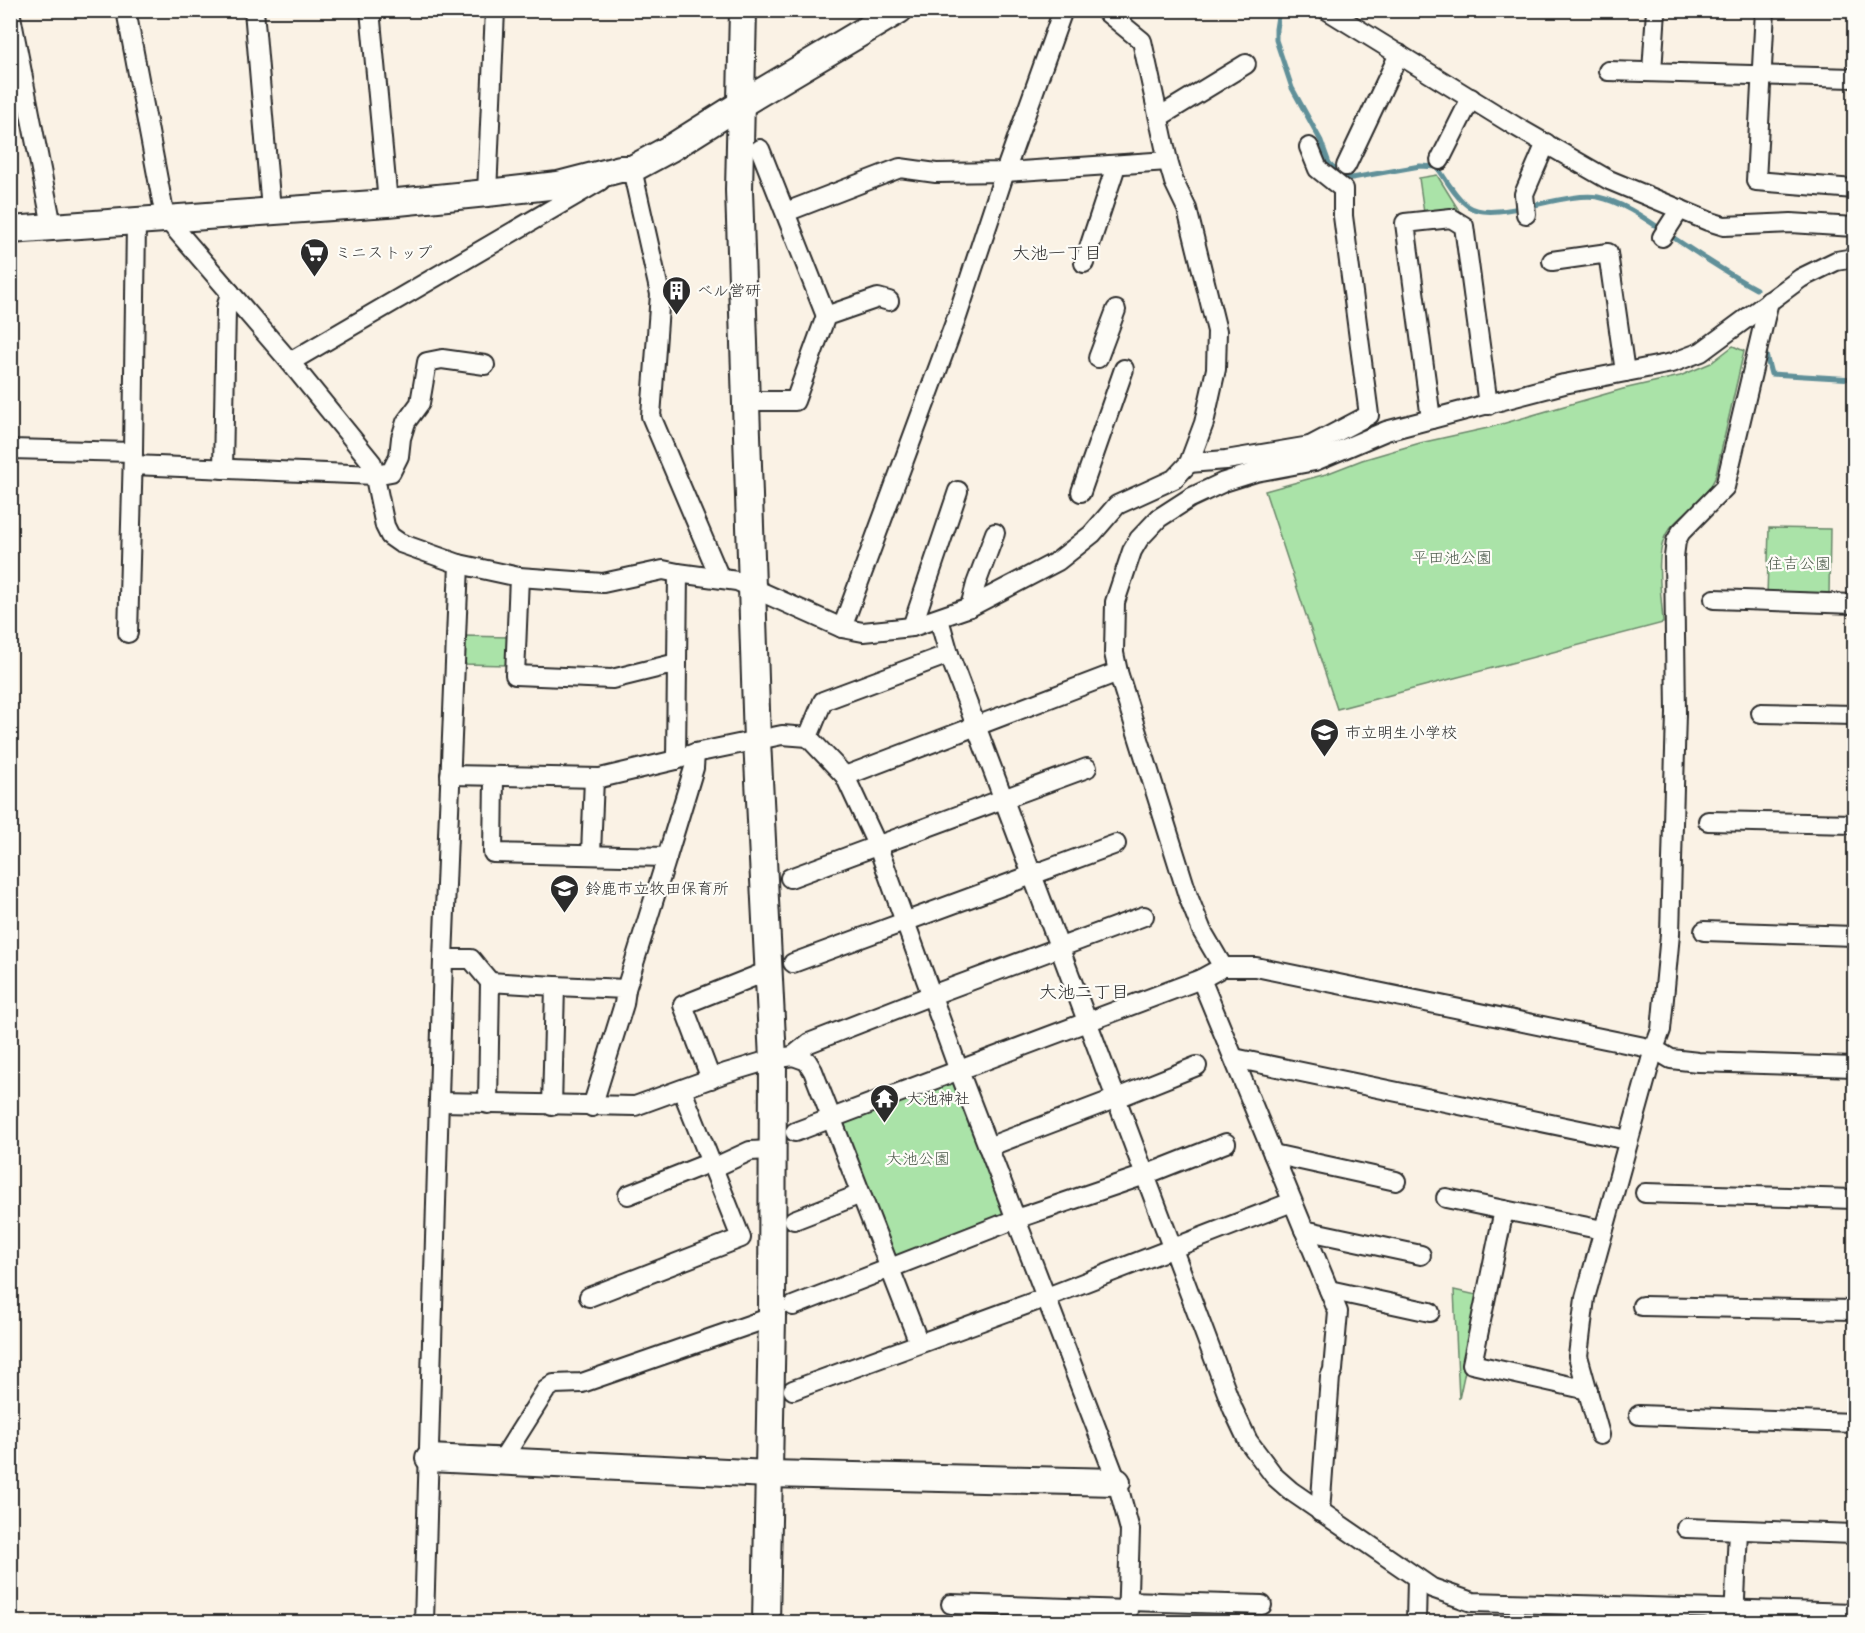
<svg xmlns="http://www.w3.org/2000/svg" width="1865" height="1633" viewBox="0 0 1865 1633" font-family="Delius,'Klee One',sans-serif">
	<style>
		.green { fill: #aae3a8; stroke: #6a876a; stroke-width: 1.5 }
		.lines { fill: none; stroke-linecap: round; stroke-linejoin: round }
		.stream { stroke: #619099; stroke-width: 5 }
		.street-casing { stroke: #2b2b2b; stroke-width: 22 }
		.secondary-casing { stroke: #2b2b2b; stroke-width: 30 }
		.street { stroke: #fdfcf7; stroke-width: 18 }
		.secondary { stroke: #fdfcf7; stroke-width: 26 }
		.labels { text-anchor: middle; stroke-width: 4.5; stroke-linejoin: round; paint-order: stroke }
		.poi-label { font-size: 16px; fill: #2b2b2b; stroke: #fdfcf7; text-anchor: start }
		.park-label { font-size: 16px; fill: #4b594a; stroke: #fdfcf7 }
		.neighbourhood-label { font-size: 18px; fill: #2b2b2b; stroke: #fdfcf7 }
	</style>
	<rect width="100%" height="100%" fill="#faf2e5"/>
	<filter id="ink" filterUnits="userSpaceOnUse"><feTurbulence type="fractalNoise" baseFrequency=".0167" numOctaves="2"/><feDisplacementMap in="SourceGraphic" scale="12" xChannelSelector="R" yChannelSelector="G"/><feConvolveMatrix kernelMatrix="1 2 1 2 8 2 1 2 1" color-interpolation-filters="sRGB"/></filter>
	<g filter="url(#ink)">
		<g class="green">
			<path d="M1437,175l21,34 -34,4 -5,-35z"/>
			<path d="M1733,346l11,5 -29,127c-10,22 -29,32 -44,49 -19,21 -9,69 -8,96l-326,86 -72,-218 61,-17 36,-14 58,-17 68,-15 135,-39 57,-13 31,-13z"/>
			<path d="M1769,528l61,1 -1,68 -62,-1z"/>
			<path d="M464,636l44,1 -1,28 -44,-1z"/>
			<path d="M954,1078l51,135 -5,7 -108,40 -53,-135z"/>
			<path d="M1454,1290l27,6 -22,103z"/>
		</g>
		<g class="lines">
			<g class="stream">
				<path d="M1279,10l-3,19v11l16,48 29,53 8,22 14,13 9,2 68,-12 17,1c9,12 18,30 31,39 25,18 96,-15 130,-9 28,6 53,26 76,41 27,18 54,36 82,51"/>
				<path d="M1765,351l6,23 83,5"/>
			</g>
			<defs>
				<g id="street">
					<path d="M126,10l39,207 125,145 82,101 13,63 5,10 10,7 59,21 -16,395 -19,663"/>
					<path d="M254,10l17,200"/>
					<path d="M370,10l18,193"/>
					<path d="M1327,10l188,116 94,54 99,41 16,5 67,-3 63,4"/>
					<path d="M1765,10l-9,171 98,8"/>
					<path d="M10,11l42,215"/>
					<path d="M1608,71l246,7"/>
					<path d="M1652,72l4,-62"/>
					<path d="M1159,117l87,-53"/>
					<path d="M1309,147l9,22 25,20v27l26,199 -59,31"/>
					<path d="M760,149l66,167"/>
					<path d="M1440,160l31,-62"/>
					<path d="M1346,166l53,-112"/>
					<path d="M632,169l28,125 -9,122 69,162"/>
					<path d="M487,193l8,-183"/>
					<path d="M786,212l114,-44 36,5 69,-1 163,-11"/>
					<path d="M1526,214l-2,-20 22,-51"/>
					<path d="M1662,237l18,-28"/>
					<path d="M1552,261l56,-8 17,119"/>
					<path d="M1084,263l30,-91 -1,-7"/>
					<path d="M1098,358l18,-48"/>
					<path d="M290,362l310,-181"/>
					<path d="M747,401h48l31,-85 52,-18 11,3"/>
					<path d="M1431,419l-26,-196 46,-5 13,8 24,179"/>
					<path d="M10,449l123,3"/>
					<path d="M1189,463l37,-3 84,-14 3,10"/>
					<path d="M133,465l242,10 16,-3 8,-16 2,-18 5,-16 14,-19 7,-41 15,-3 43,6"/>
					<path d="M223,469l3,-160 4,-17"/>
					<path d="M1081,492l43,-123"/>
					<path d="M459,564l60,13 -4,98 97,4 65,-16 -1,97"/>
					<path d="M519,577l84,6 60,-13 15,3"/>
					<path d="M1714,599l140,5"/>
					<path d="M970,607l6,-23 19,-51"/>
					<path d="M939,619l10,35 284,755 15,32 27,36 16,14 141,97 40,14 382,11"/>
					<path d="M912,627l46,-136"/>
					<path d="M842,628l115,-311 48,-145 58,-162"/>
					<path d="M128,633l5,-181 3,-230"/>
					<path d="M677,663l1,-90 59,8 105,47 21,4 49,-5 58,-20 88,-46 34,-27 25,-29 57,-26 15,-16 15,-40 12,-54 1,-38 -30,-122 -13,-27 -6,-21 -26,-120 -38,-31"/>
					<path d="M1761,713l93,2"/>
					<path d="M808,737l15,-36 126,-47"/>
					<path d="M450,775l150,3 76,-18 19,-7 87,-18 26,2 37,39 33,71 81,224 158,411 13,48 -3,92"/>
					<path d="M845,776l273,-104"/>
					<path d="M494,777l-1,76 174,4 -41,132"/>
					<path d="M1708,821l146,3"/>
					<path d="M591,854l3,-76"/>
					<path d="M667,857l27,-89 1,-15"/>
					<path d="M790,878l297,-110"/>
					<path d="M1704,931l150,5"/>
					<path d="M443,959h28l19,23 -2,122"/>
					<path d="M793,963l323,-119"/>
					<path d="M1223,967l-21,-36 -14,-35 -70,-224 -4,-19 1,-51 17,-51 7,-12 20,-21 31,-20 34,-16 32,-10 59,-11 71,-30 178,-47 108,-21 29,-11 100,-74 35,-17 18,-3"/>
					<path d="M490,982l65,4 -3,120"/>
					<path d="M555,986l71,3 -2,15 -32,103"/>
					<path d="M793,1056l16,-13 123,-48 212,-79"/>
					<path d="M1234,1058l394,82"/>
					<path d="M711,1079l-28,-74 85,-34"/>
					<path d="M440,1102l195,4 91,-33 47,-14 20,-3 14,5 6,10 106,272"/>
					<path d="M795,1132l406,-153"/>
					<path d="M988,1147l129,-49 80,-32"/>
					<path d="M1273,1154l123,27"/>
					<path d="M713,1168l37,-17 22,-1"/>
					<path d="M1645,1193l209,6"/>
					<path d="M628,1195l83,-33"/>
					<path d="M1446,1198l58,12"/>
					<path d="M794,1220l67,-26"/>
					<path d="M1304,1230l117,25"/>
					<path d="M1329,1290l101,22"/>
					<path d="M589,1297l152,-59 -59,-148"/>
					<path d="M793,1306l223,-87 129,-44 81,-32"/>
					<path d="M1642,1306l212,4"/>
					<path d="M793,1390l254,-93 245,-95"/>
					<path d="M1588,1390l-116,-26 32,-154 99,20"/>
					<path d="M1639,1415l215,8"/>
					<path d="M1600,1435l-22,-79 7,-58 69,-249 7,-19 9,-96 6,-221 -2,-156 2,-16 5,-9 44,-45 44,-186"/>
					<path d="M500,1463l46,-73 8,-6 28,-1 190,-66"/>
					<path d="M1320,1512l10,-135 3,-7 5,-58 -137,-333 22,-12h33l398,82 17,10 27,3 156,5"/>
					<path d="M1686,1528l168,6"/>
					<path d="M1128,1601l134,4"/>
					<path d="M951,1604l177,6"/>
					<path d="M1416,1622l1,-44"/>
					<path d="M1734,1622l4,-92"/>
				</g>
				<g id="secondary">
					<path d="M743,10l-4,180 18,550 16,319 -1,258 -6,305"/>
					<path d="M10,230l378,-27 99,-10 71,-8 62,-16h12l39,-21 70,-44 158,-94"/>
					<path d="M429,1458l340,16 348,8"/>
				</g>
			</defs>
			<use href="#street" class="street-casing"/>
			<use href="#secondary" class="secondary-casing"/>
			<use href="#street" class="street"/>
			<use href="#secondary" class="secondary"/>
		</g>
	</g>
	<defs>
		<symbol id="supermarket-pin" viewBox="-11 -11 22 30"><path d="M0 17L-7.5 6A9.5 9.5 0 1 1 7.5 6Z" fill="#2b2b2b" stroke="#fdfcf7"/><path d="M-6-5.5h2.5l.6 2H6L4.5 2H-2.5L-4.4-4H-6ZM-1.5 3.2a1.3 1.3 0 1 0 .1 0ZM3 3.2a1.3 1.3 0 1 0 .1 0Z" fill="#fff"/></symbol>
		<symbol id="building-pin" viewBox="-11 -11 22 30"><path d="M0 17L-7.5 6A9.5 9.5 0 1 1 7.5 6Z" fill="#2b2b2b" stroke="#fdfcf7"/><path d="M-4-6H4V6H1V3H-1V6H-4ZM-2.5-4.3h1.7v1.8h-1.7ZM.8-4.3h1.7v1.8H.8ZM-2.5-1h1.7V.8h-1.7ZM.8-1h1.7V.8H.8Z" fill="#fff"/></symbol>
		<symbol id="school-pin" viewBox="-11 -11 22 30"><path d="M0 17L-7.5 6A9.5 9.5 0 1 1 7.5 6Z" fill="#2b2b2b" stroke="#fdfcf7"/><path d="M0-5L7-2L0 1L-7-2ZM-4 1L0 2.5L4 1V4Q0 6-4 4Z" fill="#fff"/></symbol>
		<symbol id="temple-pin" viewBox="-11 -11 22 30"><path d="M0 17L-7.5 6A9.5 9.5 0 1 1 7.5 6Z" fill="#2b2b2b" stroke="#fdfcf7"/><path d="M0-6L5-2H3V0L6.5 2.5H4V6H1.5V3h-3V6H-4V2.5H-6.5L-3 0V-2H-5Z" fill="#fff"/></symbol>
	</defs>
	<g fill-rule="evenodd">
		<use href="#supermarket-pin" x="298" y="236" width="33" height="45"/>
		<use href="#building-pin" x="660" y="274" width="33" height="45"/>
		<use href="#school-pin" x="1308" y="716" width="33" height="45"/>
		<use href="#school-pin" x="548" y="872" width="33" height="45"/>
		<use href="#temple-pin" x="868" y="1082" width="33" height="45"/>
	</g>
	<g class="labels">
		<g class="poi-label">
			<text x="335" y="258">ミニストップ</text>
			<text x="697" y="296">べル営研</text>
			<text x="1345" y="738">市立明生小学校</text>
			<text x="585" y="894">鈴鹿市立牧田保育所</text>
			<text x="906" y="1104">大池神社</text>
		</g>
		<g class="park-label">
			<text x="1452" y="563">平田池公園</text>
			<text x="1799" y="569">住吉公園</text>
			<text x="918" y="1164">大池公園</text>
		</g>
		<g class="neighbourhood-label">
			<text x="1057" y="259">大池一丁目</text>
			<text x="1084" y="998">大池二丁目</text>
		</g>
	</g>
	<rect width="1865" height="1633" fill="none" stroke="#fdfcf7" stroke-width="36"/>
	<rect x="18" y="18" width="1829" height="1597" fill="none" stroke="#2b2b2b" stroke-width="2" filter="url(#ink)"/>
</svg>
